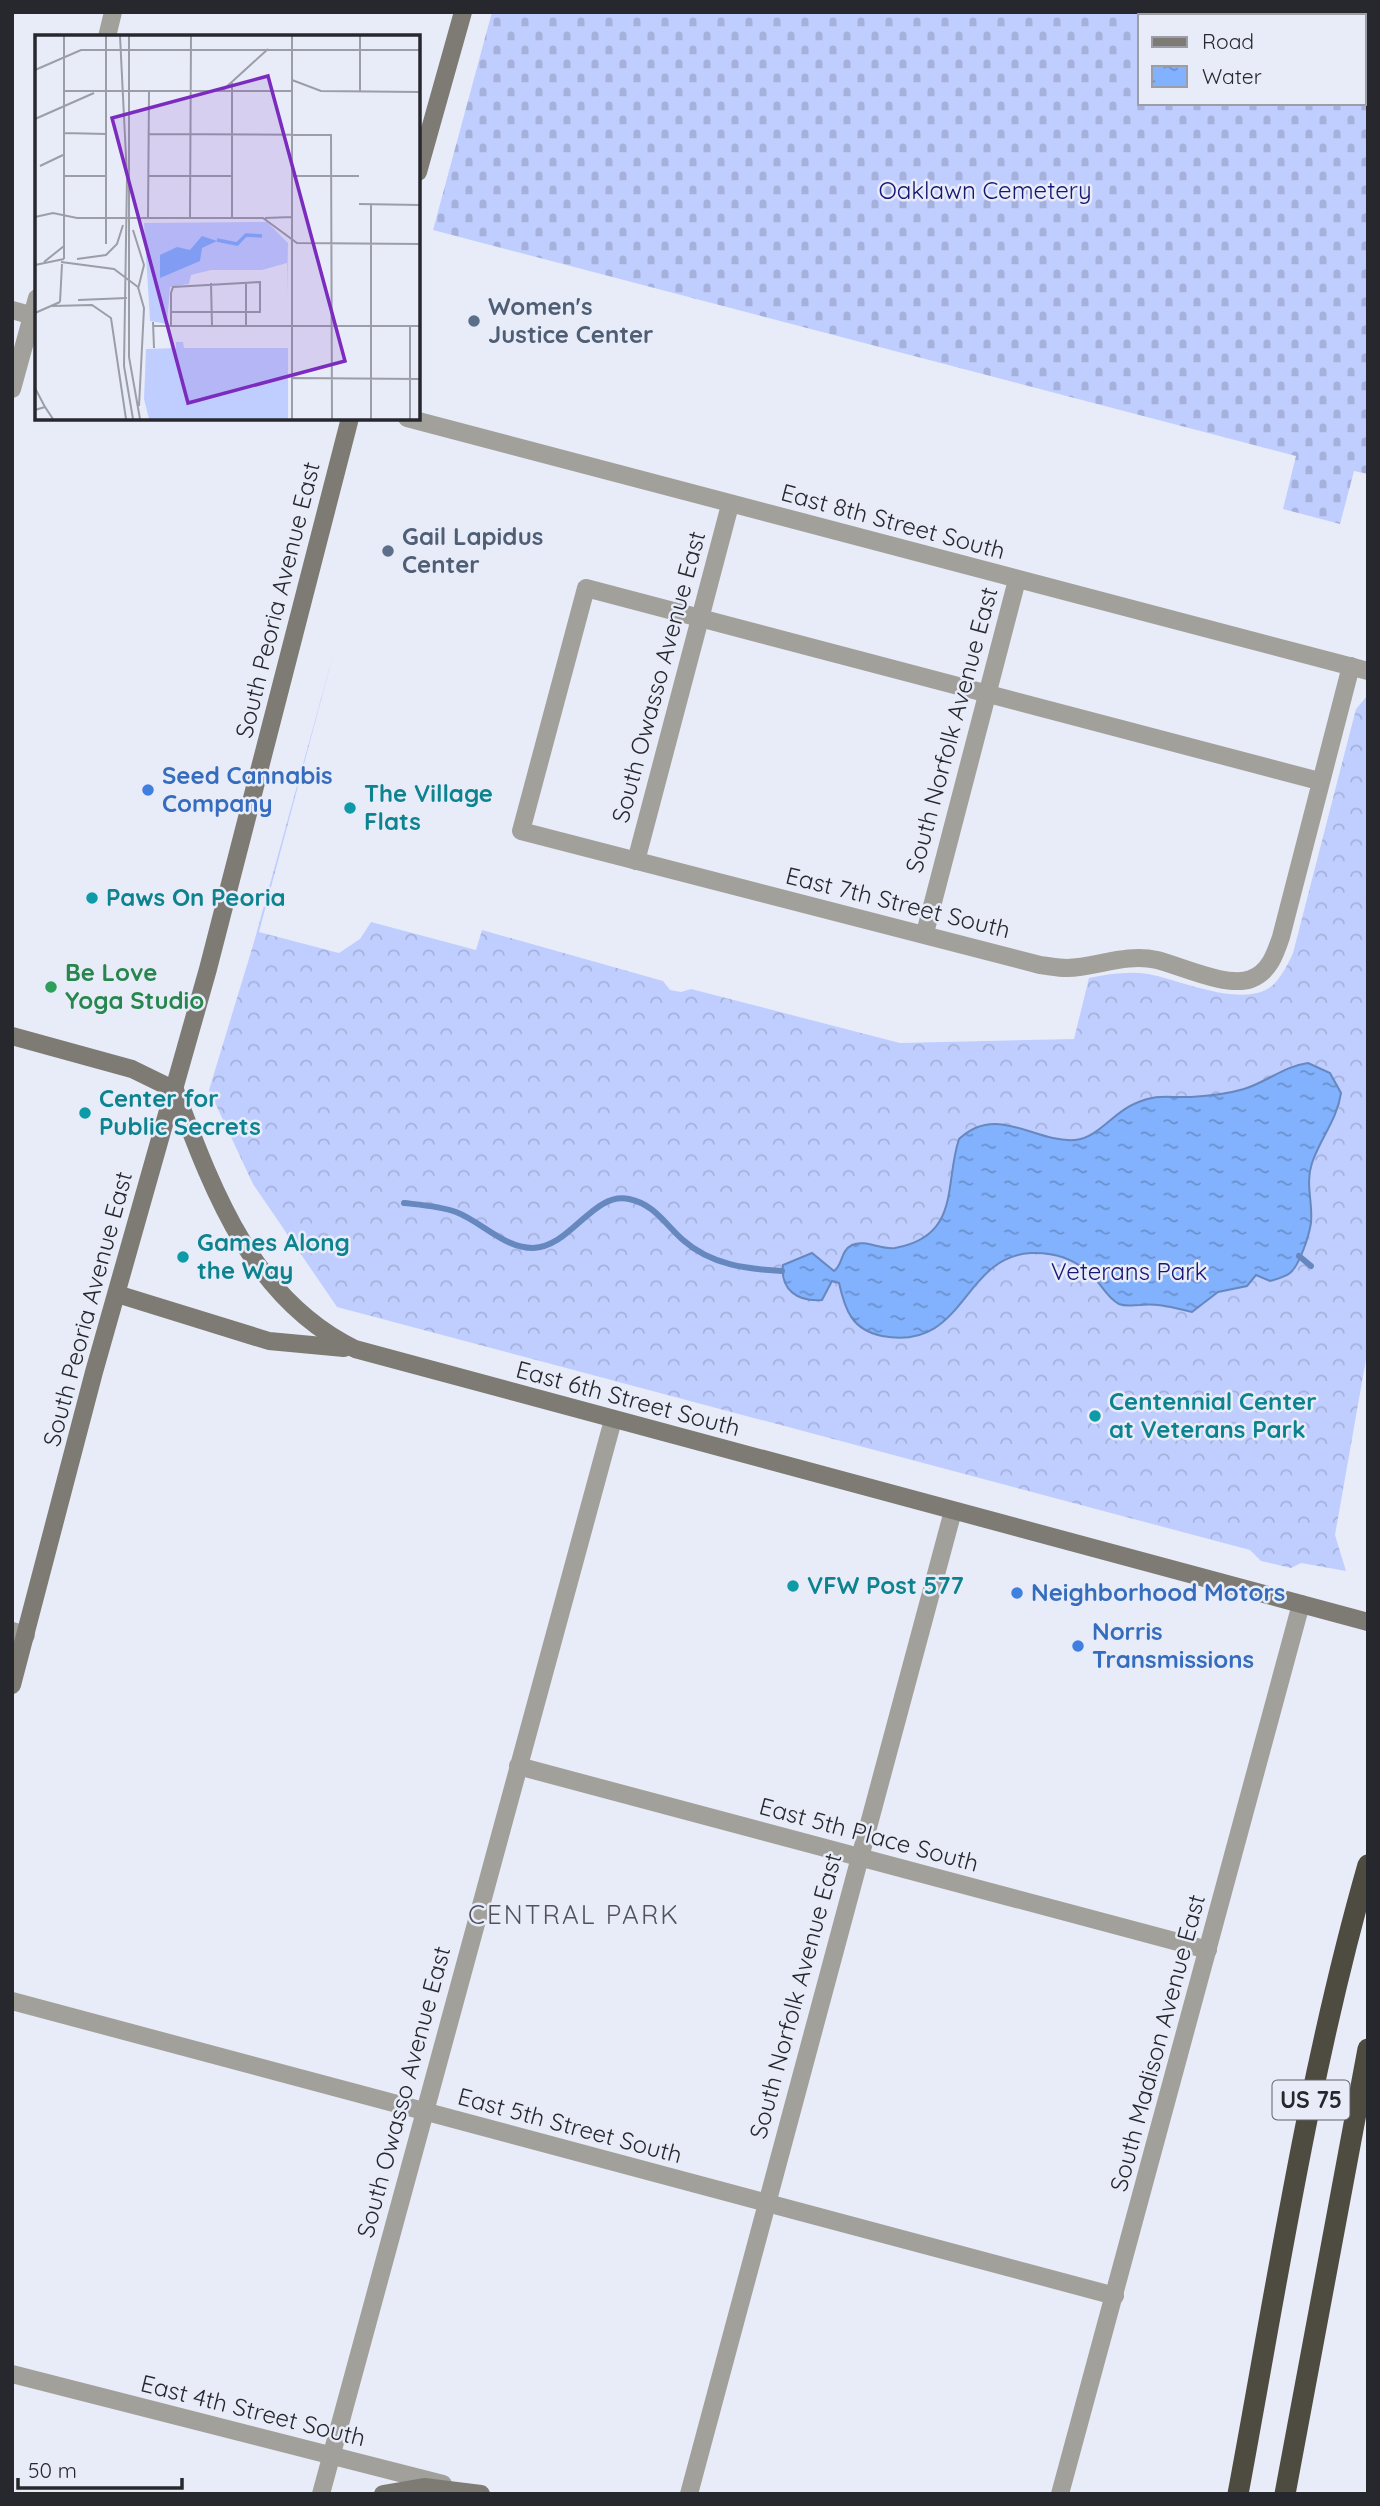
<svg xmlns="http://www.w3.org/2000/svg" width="1380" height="2506" viewBox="0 0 1380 2506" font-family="Quicksand,sans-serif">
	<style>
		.forest { fill: url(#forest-crowns) }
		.cemetery { fill: url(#cemetery-stones); fill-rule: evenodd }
		.water { fill: url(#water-ripples); stroke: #6788bf; stroke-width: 2 }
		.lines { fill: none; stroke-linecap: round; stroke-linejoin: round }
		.stream { stroke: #6788bf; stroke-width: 6 }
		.street { stroke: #a1a09b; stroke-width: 18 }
		.secondary { stroke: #7d7b74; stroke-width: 18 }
		.highway { stroke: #4e4b41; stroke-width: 21 }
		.service-dot { fill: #5c6f8a; stroke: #e8ecf8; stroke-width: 2.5 }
		.shop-dot { fill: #3f7fe0; stroke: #e8ecf8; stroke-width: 2.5 }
		.culture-dot { fill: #0f9aa8; stroke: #e8ecf8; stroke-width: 2.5 }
		.leisure-dot { fill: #2e9e5b; stroke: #e8ecf8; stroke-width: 2.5 }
		.labels { text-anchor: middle; stroke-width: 5; stroke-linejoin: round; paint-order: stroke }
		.shield { fill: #e8ecf8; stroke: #61636a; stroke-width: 2 }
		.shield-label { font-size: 23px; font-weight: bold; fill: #27282d }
		.park-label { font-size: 24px; fill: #171674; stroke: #e8ecf8 }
		.service-label { font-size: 24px; font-weight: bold; fill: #4e5e75; stroke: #e8ecf8; text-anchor: start }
		.street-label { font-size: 24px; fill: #27282d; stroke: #e8ecf8 }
		.shop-label { font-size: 24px; font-weight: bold; fill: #366cbe; stroke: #e8ecf8; text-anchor: start }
		.culture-label { font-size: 24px; font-weight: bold; fill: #0d838f; stroke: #e8ecf8; text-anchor: start }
		.leisure-label { font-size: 24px; font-weight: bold; fill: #27864d; stroke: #e8ecf8; text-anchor: start }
		.neighbourhood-label { font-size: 26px; letter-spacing: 2px; fill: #50535d; stroke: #e8ecf8 }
		.inset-river { fill: none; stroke: #82b1fd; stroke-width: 3.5 }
		.inset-road { fill: none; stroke: #9b9ea7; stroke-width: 2 }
		.view { fill: #7b2cbf; fill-opacity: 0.15; stroke: #7b2cbf; stroke-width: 3.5 }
		.inset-edge { fill: none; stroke: #27282d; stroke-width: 3.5 }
	</style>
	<defs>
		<pattern id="forest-crowns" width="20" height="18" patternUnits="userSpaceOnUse" patternTransform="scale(1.75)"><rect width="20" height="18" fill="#c0ceff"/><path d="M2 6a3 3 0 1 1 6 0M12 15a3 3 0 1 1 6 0" fill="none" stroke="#a5b1db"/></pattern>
		<pattern id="cemetery-stones" width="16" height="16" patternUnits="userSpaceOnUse" patternTransform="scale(1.75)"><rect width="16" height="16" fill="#c0ceff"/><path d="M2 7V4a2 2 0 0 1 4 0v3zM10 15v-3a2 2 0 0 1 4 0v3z" fill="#a5b1db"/></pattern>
		<pattern id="water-ripples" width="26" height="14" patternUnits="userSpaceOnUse" patternTransform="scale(1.75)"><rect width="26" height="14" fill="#82b1fd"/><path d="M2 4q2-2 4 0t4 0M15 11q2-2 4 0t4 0" fill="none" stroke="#6a90cd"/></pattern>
	</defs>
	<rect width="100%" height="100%" fill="#e8ecf8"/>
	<path class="forest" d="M335,648l-76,284 80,21 21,-14 11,-17 105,28 6,-20 181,51 7,9 11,2 10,-3 209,54 174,-4 15,-61c19,-4 40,-7 59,-4 33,6 97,36 125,11 9,-9 15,-21 20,-32l63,-244 12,-14v653l-33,187 11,36 -45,-8 -10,5 -30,-7 -11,-11 -913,-243 -84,-123 -44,-94 45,-148z"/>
	<path class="cemetery" d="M492,12h876v462l-14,-3 -14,53 -57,-15 13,-53 -863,-226zM1140,16h224v87h-224z"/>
	<path class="water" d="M1308,1063l22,10 11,20c-4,27 -20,44 -29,70 -7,21 1,39 -1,60 -2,12 -11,42 -21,50 -5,4 -13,6 -20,8l-14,-6 -9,11 -29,6 -26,20c-18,-4 -33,-9 -52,-7 -7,0 -14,2 -21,-1 -10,-5 -15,-15 -22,-23 -17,-20 -40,-29 -66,-28 -70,4 -65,99 -149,83 -30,-6 -37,-26 -43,-53l-7,-2 -10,19c-24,2 -42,-10 -39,-35l29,-12 22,18c9,-6 6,-20 18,-26 13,-6 29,5 43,3 66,-12 49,-64 64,-109 38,-36 75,4 116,1 23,-2 39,-28 59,-36 25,-11 33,-6 57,-7 18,-1 36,-3 53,-8 23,-7 40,-23 64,-26z"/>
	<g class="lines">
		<g class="stream">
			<path d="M404,1203c18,2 35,3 52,9 26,10 48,36 77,36 38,-1 60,-57 96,-49 25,5 36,25 54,41 28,25 64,29 99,31"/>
			<path d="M1299,1256l12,10"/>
		</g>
		<g class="street">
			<path d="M107,37l6,-25"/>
			<path d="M12,310l25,7"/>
			<path d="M12,389l25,-91"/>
			<path d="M407,418l961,253"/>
			<path d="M1319,781l-733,-193 -65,243 519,134c9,1 18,3 27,3 30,-1 59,-15 90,-8 24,6 70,28 94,19 18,-7 24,-24 30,-42l70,-271"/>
			<path d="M636,861l94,-356"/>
			<path d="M925,933l92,-353"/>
			<path d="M12,1631l14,4"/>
			<path d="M518,1766l690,184"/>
			<path d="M12,2001l1103,295"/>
			<path d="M12,2374l431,110"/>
			<path d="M321,2494l292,-1074"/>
			<path d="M689,2494l264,-983"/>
			<path d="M1060,2494l241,-890"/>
		</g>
		<g class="secondary">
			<path d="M418,172l45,-160"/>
			<path d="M12,1036l120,33 43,21c38,101 77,209 180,259l1013,273"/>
			<path d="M117,1294l152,47 75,7"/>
			<path d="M12,1685l82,-313 114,-403 142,-551"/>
			<path d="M383,2494l41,-7 57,7"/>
		</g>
		<g class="highway">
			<path d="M1238,2494c39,-210 71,-423 130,-629"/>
			<path d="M1285,2494l83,-445"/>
		</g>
	</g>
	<g class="service-dot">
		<circle cx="474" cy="321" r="7"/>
		<circle cx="388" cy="551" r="7"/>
	</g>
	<g class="shop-dot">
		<circle cx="148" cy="790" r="7"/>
		<circle cx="1017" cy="1593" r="7"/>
		<circle cx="1078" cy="1646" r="7"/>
	</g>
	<g class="culture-dot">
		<circle cx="350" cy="808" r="7"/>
		<circle cx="92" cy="898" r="7"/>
		<circle cx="85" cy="1113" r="7"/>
		<circle cx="183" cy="1257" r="7"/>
		<circle cx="1095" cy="1416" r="7"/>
		<circle cx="793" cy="1586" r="7"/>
	</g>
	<circle class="leisure-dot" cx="51" cy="987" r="7"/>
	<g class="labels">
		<rect class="shield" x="1272.5" y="2080.5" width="77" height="39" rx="5"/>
		<g class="shield-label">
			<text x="1311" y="2108">US 75</text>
		</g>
		<g class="park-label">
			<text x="985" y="199">Oaklawn Cemetery</text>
			<text x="1129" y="1280">Veterans Park</text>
		</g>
		<g class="service-label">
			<text x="488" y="315">Women's<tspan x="488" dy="28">Justice Center</tspan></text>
			<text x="402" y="545">Gail Lapidus<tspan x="402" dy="28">Center</tspan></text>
		</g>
		<g class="street-label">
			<text transform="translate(893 522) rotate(15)" y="8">East 8th Street South</text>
			<text transform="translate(278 600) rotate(-76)" y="8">South Peoria Avenue East</text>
			<text transform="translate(659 677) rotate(-75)" y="8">South Owasso Avenue East</text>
			<text transform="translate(952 730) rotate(-75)" y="8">South Norfolk Avenue East</text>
			<text transform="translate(898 903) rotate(14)" y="8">East 7th Street South</text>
			<text transform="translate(88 1309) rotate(-75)" y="8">South Peoria Avenue East</text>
			<text transform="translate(628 1399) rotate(15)" y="8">East 6th Street South</text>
			<text transform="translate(869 1835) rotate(15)" y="8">East 5th Place South</text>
			<text transform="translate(796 1996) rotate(-75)" y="8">South Norfolk Avenue East</text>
			<text transform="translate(1158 2043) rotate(-75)" y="8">South Madison Avenue East</text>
			<text transform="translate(404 2092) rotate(-75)" y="8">South Owasso Avenue East</text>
			<text transform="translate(570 2126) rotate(15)" y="8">East 5th Street South</text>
			<text transform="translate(253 2411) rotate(14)" y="8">East 4th Street South</text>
		</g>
		<g class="shop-label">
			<text x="162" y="784">Seed Cannabis<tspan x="162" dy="28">Company</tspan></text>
			<text x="1031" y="1601">Neighborhood Motors</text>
			<text x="1092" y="1640">Norris<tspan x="1092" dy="28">Transmissions</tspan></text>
		</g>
		<g class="culture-label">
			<text x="364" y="802">The Village<tspan x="364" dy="28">Flats</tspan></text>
			<text x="106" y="906">Paws On Peoria</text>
			<text x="99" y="1107">Center for<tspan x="99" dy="28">Public Secrets</tspan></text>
			<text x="197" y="1251">Games Along<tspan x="197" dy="28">the Way</tspan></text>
			<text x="1109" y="1410">Centennial Center<tspan x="1109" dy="28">at Veterans Park</tspan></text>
			<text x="807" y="1594">VFW Post 577</text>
		</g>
		<g class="leisure-label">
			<text x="65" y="981">Be Love<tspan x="65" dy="28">Yoga Studio</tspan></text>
		</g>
		<g class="neighbourhood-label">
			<text x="574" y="1924">CENTRAL PARK</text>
		</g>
	</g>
	<g transform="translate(35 35)">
		<rect width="385" height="385" fill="#e8ecf8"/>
		<path d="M232,187l21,21 -1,54v-34l-25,7h-51l-20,5 -2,9 -19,3 -3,37 -17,-3 -6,-98z" fill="#c0ceff"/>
		<path d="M141,307h7l1,6h104v71h-139l-5,-20 2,-50 30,-1z" fill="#c0ceff"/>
		<path d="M167,201l15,5 -15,7 -2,13 -40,17v-23l17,-8 13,3z" fill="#82b1fd"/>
		<path class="inset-river" d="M182,205l20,4 9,-9 16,1"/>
		<path class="inset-road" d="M29,1v223M85,1l7,141 -3,189 9,53M94,1v321l11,62M325,1v56M0,35l46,-20h339M257,45l29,11 99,1M188,55l45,-41M29,56h228M0,84l59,-26M29,98l42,1M113,99l183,1 1,284M5,131l23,-11M28,141h43M113,141h84M257,141h67M324,169l61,1M0,182l18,-4 24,5h186l34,25 123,1M113,183l1,-126M155,183l1,-182M197,183v-135M230,183l27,-1M98,195l11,35 -6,24M71,209v-208M42,224l29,-4 11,-11 6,-19M9,227l20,-16M26,227l53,7 24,18 6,21 -5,98M0,230l29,-6M211,247v44M176,248l1,43M43,265l49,-2M25,267l2,-38M17,271l40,-1 19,13 15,101M0,278l25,-11M118,287l1,26M118,291h267M136,291v-33l2,-6 87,-5v30h-89M258,343l127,1M0,353l10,19M0,375l10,-3 8,12M257,384v-383M336,384v-215M375,384v-93"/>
		<path class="view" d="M233,41l77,285 -157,42 -76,-285z"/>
		<rect width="385" height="385" class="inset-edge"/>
	</g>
	<rect width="1380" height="2506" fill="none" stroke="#27282d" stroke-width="28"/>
	<rect x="1138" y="14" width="228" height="91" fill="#e8ecf8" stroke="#9b9ea7" stroke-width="2"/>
	<rect x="1152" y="37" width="35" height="10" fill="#7d7b74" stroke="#9b9ea7" stroke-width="2"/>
	<text x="1202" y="49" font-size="21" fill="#27282d">Road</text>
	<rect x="1152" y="66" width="35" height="21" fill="url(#water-ripples)" stroke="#9b9ea7" stroke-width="2"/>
	<text x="1202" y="84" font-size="21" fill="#27282d">Water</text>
	<path d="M18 2478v10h164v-10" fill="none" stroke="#27282d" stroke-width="3.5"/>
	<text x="28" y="2478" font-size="21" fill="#27282d" stroke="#e8ecf8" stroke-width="5" paint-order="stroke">50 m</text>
</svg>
